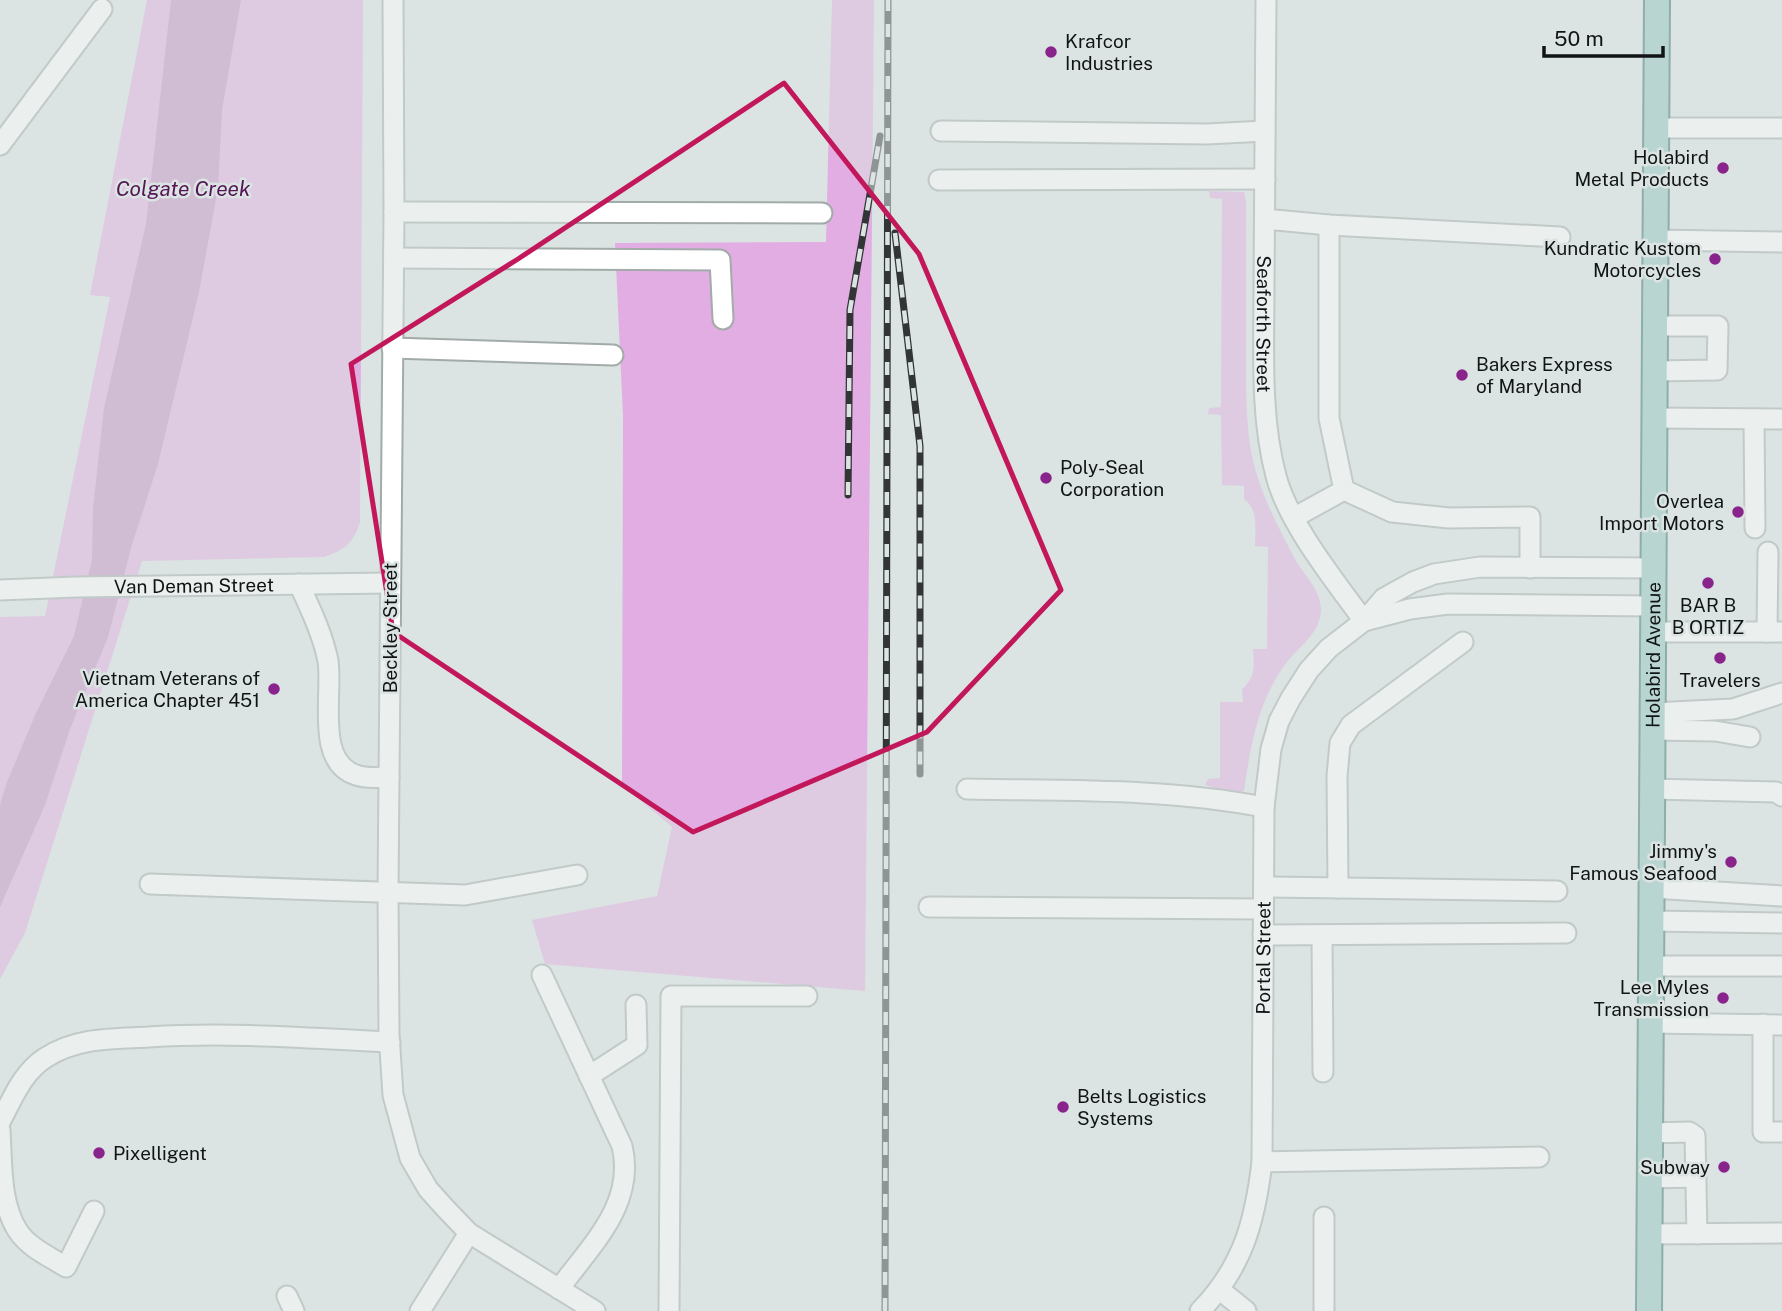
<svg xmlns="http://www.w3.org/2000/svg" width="1782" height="1311" viewBox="0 0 1782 1311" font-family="'Public Sans',sans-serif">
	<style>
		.green { fill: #e2ade3 }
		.water { fill: #c38ec4 }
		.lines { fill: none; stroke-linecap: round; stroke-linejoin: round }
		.minor-casing { stroke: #a2aba9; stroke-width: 23 }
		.major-casing { stroke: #326d67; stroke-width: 28 }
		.minor { stroke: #fff; stroke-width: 19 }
		.major { stroke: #8fc4bf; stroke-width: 24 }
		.rail-casing { stroke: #313535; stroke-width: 7 }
		.rail { stroke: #dbe4e2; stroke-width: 4.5; stroke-dasharray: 13; stroke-linecap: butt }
		.marked { fill: none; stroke: #c2185b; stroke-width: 5; stroke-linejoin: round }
		.poi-dot { fill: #88248c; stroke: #dbe4e2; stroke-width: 2.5 }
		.labels { text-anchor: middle; stroke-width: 5; stroke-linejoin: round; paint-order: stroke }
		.poi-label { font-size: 19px; fill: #111414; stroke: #dbe4e2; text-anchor: end }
		.street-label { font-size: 19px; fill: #111414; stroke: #dbe4e2 }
		.water-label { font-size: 21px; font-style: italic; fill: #541456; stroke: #dbe4e2 }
	</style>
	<rect width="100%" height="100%" fill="#dbe4e2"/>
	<g class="green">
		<path d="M147,0h216l-3,522c-6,21 -16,28 -36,35l-182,4 -117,372 -25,46v-362l45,-1 65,-319 -20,-2z"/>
		<path d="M832,0h42l-9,991 -320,-27 -13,-44 125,-24 15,-69 -50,-42 1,-369 -8,-173 211,-1z"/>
		<path d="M1209,191l35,1 2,10c0,46 0,92 0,138 0,37 -1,75 5,111 7,38 26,74 44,108 9,16 26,31 26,51 -1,25 -24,37 -37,56 -26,36 -34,82 -40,125l-8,3 -31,-9 3,-6 12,-1v-76h23l-1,-13c14,-12 12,-23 11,-40h14l1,-102 -13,-1c0,-17 4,-36 -11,-47v-13l-22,-1 -1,-70 -13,-1 1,-6 12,-1 1,-208 -12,-1z"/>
	</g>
	<path class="water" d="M171,0h70l-19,110 -4,78 -19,104 -41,172 -27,84 -23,89 -38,92 -25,76 -45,102v-102l7,-23 29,-69 38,-77 18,-76 1,-52 11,-100 42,-184z"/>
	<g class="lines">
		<defs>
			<g id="minor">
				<path d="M393,0l1,212 -6,680 1,142 4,61 17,63 18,31 17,19 24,25 126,78"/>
				<path id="s1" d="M1266,0c-1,95 -1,191 -2,286 0,63 -4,130 12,190 12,47 59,105 88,145"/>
				<path d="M1656,128h126"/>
				<path d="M941,131l266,3 58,-3"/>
				<path d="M0,145l102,-136"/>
				<path d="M939,180l326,-1"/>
				<path d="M394,212l428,1"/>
				<path d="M1265,219l64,6 231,12"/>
				<path d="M1329,225v193l15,72"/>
				<path d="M1655,240l127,2"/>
				<path d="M394,258l326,2 3,59"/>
				<path d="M392,348l221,7"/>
				<path d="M1654,371l63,-1 1,-44h-63"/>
				<path d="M1655,418l127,1"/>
				<path d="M1754,419l1,109"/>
				<path d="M1295,517l49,-27 48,22 57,6 81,-1v51"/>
				<path d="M299,584c11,24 24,51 29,77 5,34 -13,101 28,114 10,4 23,2 33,2"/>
				<path id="s2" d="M0,590l76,-3 313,-4"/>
				<path d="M1364,621l46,-12 38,-5 205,2"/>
				<path d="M1653,632h129"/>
				<path d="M1767,632l1,-80"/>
				<path d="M1653,713l80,-4 49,-16"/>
				<path d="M1653,730l62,1 35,6"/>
				<path d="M967,789c100,2 198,-1 297,18"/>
				<path d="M1652,789l124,3 6,4"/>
				<path d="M150,884l315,11 112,-20"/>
				<path d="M1264,887l293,4"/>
				<path d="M1338,888l-1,-112 3,-33 11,-18 112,-83"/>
				<path d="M1652,888l130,8"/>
				<path d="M929,907l334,2"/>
				<path d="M1651,921l131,2"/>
				<path d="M1263,935l303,-2"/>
				<path d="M1322,935l1,137"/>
				<path d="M1651,966h131"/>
				<path d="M542,975l80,171c14,58 -31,99 -63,143"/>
				<path d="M1651,1023l131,2"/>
				<path d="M1763,1024v108h19"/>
				<path d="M589,1076l48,-31 -1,-40"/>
				<path d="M0,1122c13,-24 22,-49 45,-64 32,-21 68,-19 104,-21 80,-5 160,1 241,5"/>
				<path d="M0,1130c2,32 0,74 18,101 10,16 32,26 48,36l28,-56"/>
				<path d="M1650,1133l39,-1 6,4 2,98"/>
				<path d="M1262,1162l277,-5"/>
				<path d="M1650,1178l46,-1"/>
				<path d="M1650,1234l132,-1"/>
				<path d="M1220,1290l26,21"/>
				<path d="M287,1296l7,15"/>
				<path d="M420,1311l49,-78"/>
				<path d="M669,1311l2,-315h136"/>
				<path id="s3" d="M1200,1311c43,-44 55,-90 62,-149l2,-355 7,-58 8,-28 12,-23 18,-28 20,-22 35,-27 20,-23 29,-16 21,-8 46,-7 174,1"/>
				<path d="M1324,1311v-94"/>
			</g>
			<g id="major">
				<path id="s4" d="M1649,1311l8,-1311"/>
			</g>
		</defs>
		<use href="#minor" class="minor-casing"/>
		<use href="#major" class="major-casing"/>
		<use href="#minor" class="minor"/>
		<use href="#major" class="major"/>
		<defs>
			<g id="rail">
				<path d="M895,233l25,213v328"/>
				<path d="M848,495l2,-185 30,-174"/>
				<path d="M885,1311l3,-1311"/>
			</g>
		</defs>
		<use href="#rail" class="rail-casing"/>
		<use href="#rail" class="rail"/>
	</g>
	<path d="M0 0H1782V1311H0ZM784,83l135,171 142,336 -134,142 -234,100 -300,-200 -42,-268 167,-105z" fill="#dbe4e2" fill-opacity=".55" fill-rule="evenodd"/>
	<path class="marked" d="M784,83l135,171 142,336 -134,142 -234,100 -300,-200 -42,-268 167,-105z"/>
	<g class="poi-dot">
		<circle cx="1051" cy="52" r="7"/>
		<circle cx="1723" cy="168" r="7"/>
		<circle cx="1715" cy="259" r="7"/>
		<circle cx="1462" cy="375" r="7"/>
		<circle cx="1046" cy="478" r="7"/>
		<circle cx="1738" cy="512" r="7"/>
		<circle cx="1708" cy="583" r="7"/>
		<circle cx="1720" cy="658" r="7"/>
		<circle cx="274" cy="689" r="7"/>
		<circle cx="1731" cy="862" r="7"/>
		<circle cx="1723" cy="998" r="7"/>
		<circle cx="1063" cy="1107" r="7"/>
		<circle cx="99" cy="1153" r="7"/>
		<circle cx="1724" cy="1167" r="7"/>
	</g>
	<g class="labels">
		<g class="poi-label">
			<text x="1065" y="48" text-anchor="start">Krafcor<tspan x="1065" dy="22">Industries</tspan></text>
			<text x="1709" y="164">Holabird<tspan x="1709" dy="22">Metal Products</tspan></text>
			<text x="1701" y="255">Kundratic Kustom<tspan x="1701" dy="22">Motorcycles</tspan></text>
			<text x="1476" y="371" text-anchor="start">Bakers Express<tspan x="1476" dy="22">of Maryland</tspan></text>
			<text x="1060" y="474" text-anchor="start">Poly-Seal<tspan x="1060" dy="22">Corporation</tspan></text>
			<text x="1724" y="508">Overlea<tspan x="1724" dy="22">Import Motors</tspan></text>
			<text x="1708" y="612" text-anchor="middle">BAR B<tspan x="1708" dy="22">B ORTIZ</tspan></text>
			<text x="260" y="685">Vietnam Veterans of<tspan x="260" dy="22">America Chapter 451</tspan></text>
			<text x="1720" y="687" text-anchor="middle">Travelers</text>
			<text x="1717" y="858">Jimmy's<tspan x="1717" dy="22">Famous Seafood</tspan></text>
			<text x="1709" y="994">Lee Myles<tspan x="1709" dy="22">Transmission</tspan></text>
			<text x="1077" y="1103" text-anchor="start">Belts Logistics<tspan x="1077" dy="22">Systems</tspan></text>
			<text x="113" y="1160" text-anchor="start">Pixelligent</text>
			<text x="1710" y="1174">Subway</text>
		</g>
		<g class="street-label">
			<text dy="7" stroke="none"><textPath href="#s1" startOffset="324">Seaforth Street</textPath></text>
			<text dy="7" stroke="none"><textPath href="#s2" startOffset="194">Van Deman Street</textPath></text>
			<text transform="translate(390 628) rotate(-90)" y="7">Beckley Street</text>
			<text dy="7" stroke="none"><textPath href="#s4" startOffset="656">Holabird Avenue</textPath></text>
			<text dy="7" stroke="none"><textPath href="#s3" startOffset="369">Portal Street</textPath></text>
		</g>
		<g class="water-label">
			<text x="183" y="196">Colgate Creek</text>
		</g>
	</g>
	<path d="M1544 46v10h119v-10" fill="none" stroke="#111414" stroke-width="3.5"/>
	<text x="1554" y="46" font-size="21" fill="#111414" stroke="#dbe4e2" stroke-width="5" paint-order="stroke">50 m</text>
</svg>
